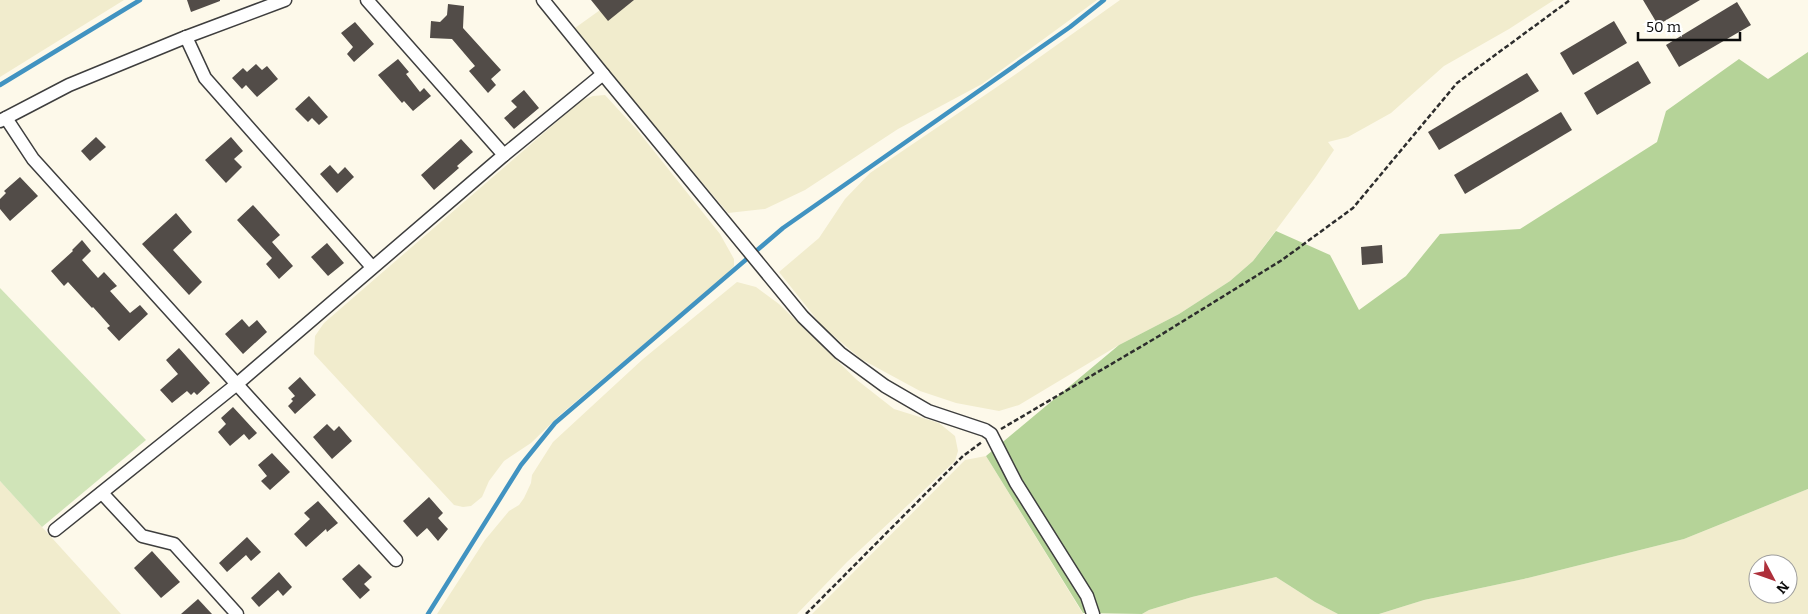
<svg xmlns="http://www.w3.org/2000/svg" width="1808" height="614" viewBox="0 0 1808 614" font-family="Bitter,serif">
	<style>
		.farmland { fill: #f1eccd; fill-rule: evenodd }
		.green { fill: #d0e4b8 }
		.forest { fill: #b5d398 }
		.lines { fill: none; stroke-linecap: round; stroke-linejoin: round }
		.stream { stroke: #4193c1; stroke-width: 4.5 }
		.building { fill: #524c48 }
		.street-casing { stroke: #3e3e3e; stroke-width: 15 }
		.path { stroke: #2d2d2d; stroke-width: 2.5; stroke-dasharray: 5 2.5; stroke-linecap: butt }
		.street { stroke: #fff; stroke-width: 12 }
	</style>
	<rect width="100%" height="100%" fill="#fdf9ea"/>
	<g class="farmland">
		<path d="M0,0h124l-124,77z"/>
		<path d="M614,0h483l-115,84 -84,45 -93,61 -40,19 -37,4 -93,-110 -60,-75z"/>
		<path d="M1120,0h434l-45,29 -65,37 -53,47 -43,24 -20,5 6,8 -19,28 -62,83 -23,20 -51,33 -60,31 -100,60 -20,6 -43,-8 -36,-12 -59,-32 -39,-33 -43,-54 40,-34 26,-39 25,-26 146,-99z"/>
		<path d="M605,95l33,36 82,103 14,25v7l-8,9 -165,139 -30,29 -27,18 -15,20 -7,16 -11,9 -8,1 -9,-2 -140,-151 1,-18 9,-13 45,-39 213,-184 11,-4z"/>
		<path d="M737,282l19,5 23,17 78,76 37,29 45,14 16,13 3,15 -3,10 -108,101 -50,52h-360l48,-74 24,-29 10,-6 5,-7 7,-15 1,-8 21,-33 90,-83z"/>
		<path d="M986,456l97,158h-271l153,-154z"/>
		<path d="M0,481l42,46 79,87h-121z"/>
		<path d="M1808,489v125h-429l45,-14 104,-22 156,-39zM1758,564h30v30h-30z"/>
		<path d="M1276,577l39,25 23,12h-196l7,-4 43,-13z"/>
	</g>
	<path class="green" d="M0,288l146,152 -104,87 -42,-46z"/>
	<path class="forest" d="M1808,52v437l-124,50 -156,39 -104,22 -45,14h-41l-23,-12 -39,-25 -84,20 -43,13 -7,4 -59,-1 -97,-157 133,-111 60,-31 51,-33 23,-20 23,-30 54,24 29,55 47,-34 34,-42 80,-5 137,-87 9,-31 73,-52 29,20z"/>
	<g class="lines">
		<g class="stream">
			<path d="M0,85l140,-85"/>
			<path d="M428,614l93,-149 34,-42 228,-195 287,-201 34,-27"/>
		</g>
	</g>
	<g class="building">
		<path d="M187,0h33v1l-29,11z"/>
		<path d="M591,0h43l-26,21z"/>
		<path d="M1643,0h57l-42,25z"/>
		<path d="M1737,2l14,23 -72,42 -13,-22z"/>
		<path d="M448,4l16,2 -1,22 38,42 -10,9 5,6 -8,8 -19,-22 6,-5 -23,-27 -22,-1 1,-17 9,1 7,-7z"/>
		<path d="M1614,21l13,22 -54,32 -13,-22z"/>
		<path d="M355,22l19,22 -20,18 -7,-8 6,-7 -12,-14z"/>
		<path d="M398,59l11,13 -3,2 14,18 4,-4 7,8 -18,15 -9,-10 -2,2 -24,-28z"/>
		<path d="M1638,61l13,22 -54,32 -13,-22z"/>
		<path d="M256,64l6,6 5,-4 11,13 -21,18 -11,-12 -4,4 -10,-11 11,-10 4,4z"/>
		<path d="M1527,73l12,18 -100,59 -11,-18z"/>
		<path d="M524,90l15,18 -25,21 -10,-11 13,-11 -6,-6z"/>
		<path d="M309,96l19,21 -9,8 -7,-7 -4,4 -13,-13z"/>
		<path d="M1561,112l11,18 -107,64 -11,-19z"/>
		<path d="M96,137l10,10 -16,14 -9,-10z"/>
		<path d="M231,137l12,14 -9,8 8,8 -16,16 -21,-23z"/>
		<path d="M461,139l12,13 -16,14 2,2 -25,22 -13,-15z"/>
		<path d="M330,165l8,9 7,-7 9,10 -17,16 -17,-19z"/>
		<path d="M20,177l18,19 -28,25 -10,-12v-10l6,-6 -2,-2z"/>
		<path d="M253,205l27,30 -8,7 21,24 -14,13 -13,-15 6,-6 -35,-38z"/>
		<path d="M176,213l16,19 -19,18 29,32 -13,13 -47,-51z"/>
		<path d="M82,240l9,11 -9,9 16,18 6,-6 13,14 -7,5 20,22 10,-8 8,9 -29,27 -12,-13 3,-2 -17,-19 -1,1 -24,-26 -4,4 -13,-15 22,-20 -1,-1z"/>
		<path d="M327,243l17,20 -16,13 -17,-19z"/>
		<path d="M1382,245l1,18 -21,2 -1,-18z"/>
		<path d="M242,319l7,8 8,-7 10,12 -24,22 -18,-20z"/>
		<path d="M179,348l31,35 -13,12 -3,-3 -3,3 -4,-4 -15,12 -12,-13 18,-16 -12,-14z"/>
		<path d="M300,377l16,18 -21,19 -7,-8 5,-5 -2,-2 4,-3 -7,-8z"/>
		<path d="M233,407l24,26 -8,7 -5,-6 -14,12 -12,-14 8,-8 -5,-6z"/>
		<path d="M327,424l7,7 5,-5 13,15 -20,18 -19,-22z"/>
		<path d="M272,453l18,19 -20,18 -9,-9 6,-5 -9,-11z"/>
		<path d="M429,497l14,16 -5,5 10,11 -10,12 -11,-13 -10,9 -14,-16z"/>
		<path d="M318,501l20,22 -11,9 -1,-3 -20,18 -12,-13 16,-15 -6,-6z"/>
		<path d="M247,537l14,15 -10,9 -5,-6 -19,17 -8,-9z"/>
		<path d="M152,551l28,31 -19,16 -27,-30z"/>
		<path d="M359,564l13,13 -8,7 6,6 -10,9 -18,-20z"/>
		<path d="M279,572l13,15 -9,9 -5,-6 -19,17 -8,-9z"/>
		<path d="M198,599l14,15h-31z"/>
	</g>
	<g class="lines">
		<defs>
			<g id="street">
				<path d="M367,0l137,155"/>
				<path d="M543,0l60,74 200,243 37,36 45,33 43,25 57,19 6,4 25,49 71,113 6,18"/>
				<path d="M186,37l19,41 167,189"/>
				<path d="M6,118l27,41 363,401"/>
				<path d="M0,121l69,-36 117,-48 99,-37"/>
				<path d="M102,493l40,43 32,8 63,70"/>
				<path d="M55,530l182,-146 267,-229 99,-81"/>
			</g>
		</defs>
		<use href="#street" class="street-casing"/>
		<g class="path">
			<path d="M1001,429l158,-93 123,-76 71,-52 104,-125 113,-83"/>
			<path d="M806,614l157,-158 19,-14"/>
		</g>
		<use href="#street" class="street"/>
	</g>
	<g transform="translate(1773 579) rotate(131)"><circle r="24" fill="#ffffff" stroke="#9d9d9d"/>
	<path d="M0-4L9 19L0 12L-9 19Z" fill="#ae303b"/>
	<text y="-8" font-size="14" font-weight="bold" text-anchor="middle" fill="#0b0b0b">N</text>
	</g>
	<path d="M1638 32v8h102v-8" fill="none" stroke="#0b0b0b" stroke-width="2.5"/>
	<text x="1646" y="32" font-size="15" fill="#0b0b0b" stroke="#ffffff" stroke-width="4" paint-order="stroke">50 m</text>
</svg>
